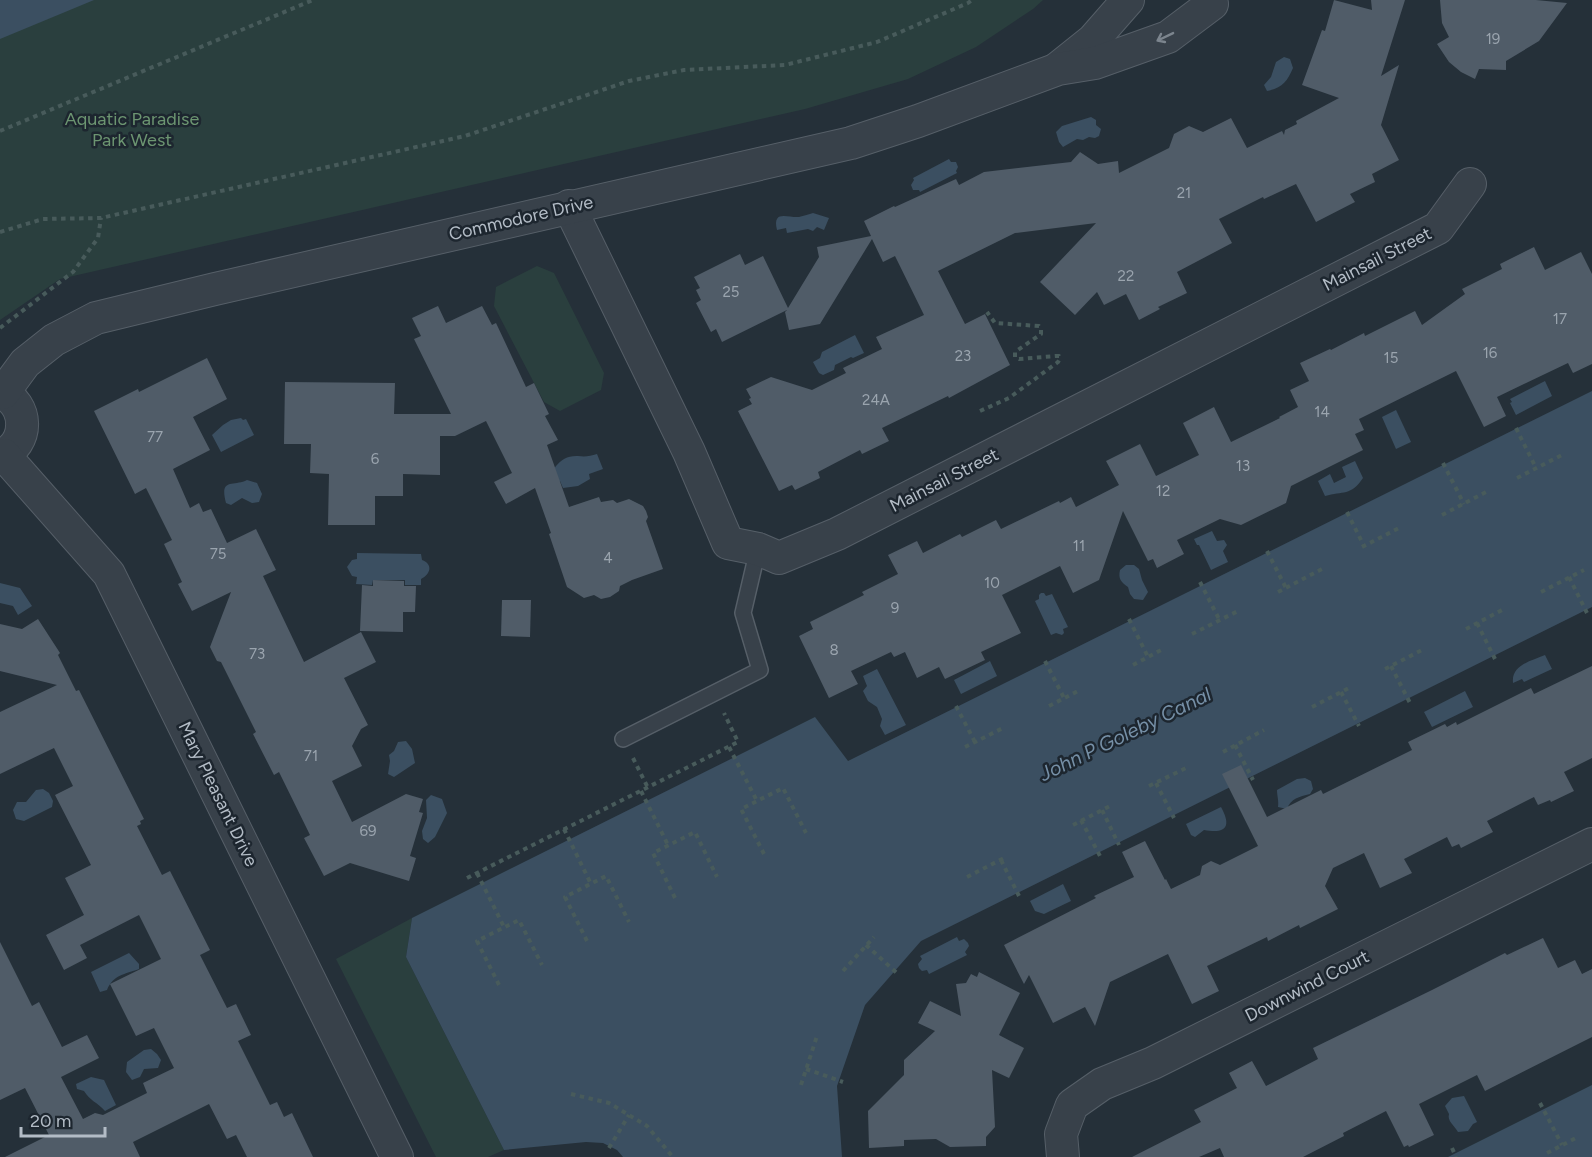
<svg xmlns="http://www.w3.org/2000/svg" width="1592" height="1157" viewBox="0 0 1592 1157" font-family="Figtree,sans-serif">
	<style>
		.green { fill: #2a3f3e }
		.water { fill: #3b4f61 }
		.building { fill: #505c68 }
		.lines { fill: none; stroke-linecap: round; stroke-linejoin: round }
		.lane-casing { stroke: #565f68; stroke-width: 18 }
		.street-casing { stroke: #565f68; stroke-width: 34 }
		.path { stroke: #485b5b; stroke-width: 4; stroke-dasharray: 4.5 4.5; stroke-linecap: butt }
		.lane { stroke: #38414a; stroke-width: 15 }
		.street { stroke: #38414a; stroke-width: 32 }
		.oneway { stroke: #7c858e }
		.labels { text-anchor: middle; stroke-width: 5; stroke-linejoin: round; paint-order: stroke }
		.number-label { font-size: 15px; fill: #9aa4ae }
		.park-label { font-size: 18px; fill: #6c9571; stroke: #1d262f }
		.street-label { font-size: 18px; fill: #b3bcc6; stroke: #1d262f }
		.water-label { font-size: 20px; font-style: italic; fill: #7690a7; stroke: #1d262f }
	</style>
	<rect width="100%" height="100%" fill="#253039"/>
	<g class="green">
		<path d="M0,0h1043l-10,9 -57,38 -68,32 -103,30 -745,170 -60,41z"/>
		<path d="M537,266l17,7 50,100 -3,17 -41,21 -16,-9 -50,-96 2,-19z"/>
		<path d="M412,918l-6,39 98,193 -16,7h-52l-100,-198z"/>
	</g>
	<g class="water">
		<path d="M0,0h94l-94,39z"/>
		<path d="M1284,57l6,2 3,9c-6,14 -11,20 -26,23l-3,-6 7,-8 5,-15z"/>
		<path d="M1091,117l5,3v5l5,4 -2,7 -4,2 -6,-1 -6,3 -6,-1 -14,8 -4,-5 -3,-10 6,-6z"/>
		<path d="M949,159l2,3h5l2,5 -2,4 1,2 -37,19 -1,-2h-6l-2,-5 3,-5 -1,-2z"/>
		<path d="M813,213l16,5 -5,12 -7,-3 -4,4 -5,-2 -21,4 -1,-5 -9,2c-5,-21 11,-12 22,-13 5,-1 10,-3 14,-4z"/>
		<path d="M855,335l9,18 -11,5 -2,-1 -16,8 -1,5 -11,5 -4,-2 -6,-11 7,-4 2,-6z"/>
		<path d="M1545,381l7,15 -36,19 -6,-12 2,-1 -2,-3z"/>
		<path d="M1592,391v216l-671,334 -56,64 -28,81 5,71h-219l-6,-7 -14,-7 -17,-1 -82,8 -98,-193 6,-39 403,-201 33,44z"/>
		<path d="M1396,410l15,32 -15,7 -14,-32z"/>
		<path d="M241,418l2,2 3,-1 8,16 -33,17 -9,-17 11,-10 8,-5z"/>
		<path d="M597,454l6,15 -14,5 1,5 -12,7 -15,2 -3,-7 -16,6c8,-15 14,-32 34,-31 8,1 12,0 19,-2z"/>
		<path d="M1355,461l8,17c-12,18 -20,13 -38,18l-7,-15 12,-7 4,9 12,-6 -4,-10z"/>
		<path d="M247,480l10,3 5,11 -3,8 -7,1 -10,-5 -11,7 -5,-2c-7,-26 8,-16 21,-23z"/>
		<path d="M1212,531l5,10 7,-1 3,5 -4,6 5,11 -17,8 -12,-25h-2l-3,-6z"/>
		<path d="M357,553l64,1 1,6c11,4 9,14 -1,19v6h-16v-5h-32l-1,5 -16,-1 1,-7 -5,-1 -5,-9 5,-7 5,-1z"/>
		<path d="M1126,565h8l5,4 3,11 6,12 -5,8 -9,-1 -4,-5 -2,-7c-7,-5 -10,-8 -8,-17z"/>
		<path d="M0,583l20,5 12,18 -14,9 -5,-9 -13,-3z"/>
		<path d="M1041,593h3l2,3 6,-2 16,33 -5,2 1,4 -2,2 -6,-2 -5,2 -16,-34 4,-2v-4z"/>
		<path d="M1545,655l7,14 -28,13 -2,-3 -9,4c-2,-18 18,-22 32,-28z"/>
		<path d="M990,661l7,15 -36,18 -7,-14z"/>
		<path d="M877,669l29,56 -21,10 -5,-9 2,-7 -5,-12 -9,-6 -5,-10 4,-5 -4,-10z"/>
		<path d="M1465,691l8,16 -41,20 -8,-15z"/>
		<path d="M406,741l6,8 3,14 -21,14 -6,-3 2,-13 -1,-6 5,-4 4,-9z"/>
		<path d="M1305,778l6,3 2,8 -3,5c-11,3 -19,4 -23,15l-9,-2c1,-6 -1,-11 -1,-17l20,-11z"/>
		<path d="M43,789l6,4 4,8 -1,6 -28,14 -8,-2 -3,-9 4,-8h9l10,-12z"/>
		<path d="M431,795l11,4 5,14 -12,24 -7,6 -5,-4 -1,-8 5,-13 -1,-18z"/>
		<path d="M1221,807c11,20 5,27 -17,23l-9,7 -4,-2 -5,-11z"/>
		<path d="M1063,884l8,17 -27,13 -9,-3 -5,-10z"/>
		<path d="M957,937l2,4 5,-2 4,4 1,3 -4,6 2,3 -38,19 -2,-4 -5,1 -3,-3 -1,-4 4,-5 -2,-3z"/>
		<path d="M129,953l10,11v5c-14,5 -26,6 -32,21l-7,2 -9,-20z"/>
		<path d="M151,1049l6,5 4,6 -3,8 -14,1 -4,8 -8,3 -6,-8 1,-10 17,-12z"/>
		<path d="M91,1077l13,3 12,25 -11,6c-8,-9 -15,-10 -21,-20l-7,-2 -1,-5z"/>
		<path d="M1592,1085v72h-144z"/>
		<path d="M1464,1096l13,26 -4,2 -5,7 -10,1c-4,-7 -11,-11 -9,-18l-4,-8 7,-8z"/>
	</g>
	<g class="building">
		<path d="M1334,0l38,10 -1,-10h34l-24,76 18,-11 -18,60 18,35 -27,14 3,8 -25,12 5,8 -39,20 -20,-38 -32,15 -1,-2 -44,22 13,24 -55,29 10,21 -29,14 2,2 -21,11 -13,-26 -22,11 -7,-13 -22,23 -35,-33 56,-59 -81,10 -77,38 27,53 20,-10 25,51 -61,33 -1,-2 -66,32 7,13 -27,13 -2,-4 -42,22 2,6 -25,12 -3,-5 -13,6 -41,-80 14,-7 -3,-5 2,-1 -5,-9 25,-12 41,13 34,-17 -3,-5 39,-19 -6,-12 48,-22 -29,-59 -12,6 -11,-23 -52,85 -31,6 -4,-18 2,-2 -65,32 -6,-13 -5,3 -15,-29 5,-3 -5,-10 4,-2 -6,-11 46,-23 5,11 18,-9 25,52 31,-51 -2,-10 54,-11 -7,-15 30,-15 1,1 61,-28 3,6 25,-13 87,-10 9,-10 18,12 20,-3 1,12 50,-25 5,-14 15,-8 14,6 28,-14 16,30 35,-17 2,4 1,-5 12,-6 -1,-3 43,-23 -37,-13 20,-55 3,1z"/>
		<path d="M1440,0h96l31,3 -28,38 -33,20v9l-27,-1 -4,10 -14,-7 -12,-10 -12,-18 12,-7 -7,-14z"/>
		<path d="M1534,247l11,23 36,-18 11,22v90l-19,9 -5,-10 -71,34 9,19 -22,11 -28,-56 -97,48 5,11 -9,4 8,16 -72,36 -5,17 -45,22 -21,-6 -43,21 7,14 -27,14 -4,-9 -5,2 -25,-50 -24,69 -26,13 -13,-27 -58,29 19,38 -40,19 4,8 -40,19 -6,-12 -22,11 -12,-26 -11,5 -3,-5 -40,19 7,13 -29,14 -30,-62 14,-7 -3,-7 54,-27 -2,-3 36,-18 -10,-19 29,-14 6,12 37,-19 2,3 34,-17 5,9 58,-28 1,2 11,-6 5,10 43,-22 -13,-24 34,-17 16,32 43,-21 -16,-32 31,-16 17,35 49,-24 -1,-1 19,-10 -8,-17 19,-9 -9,-18 30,-14 1,1 33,-17 1,3 50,-25 7,14 43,-31 -3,-5 40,-20 -2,-5z"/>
		<path d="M438,306l8,17 36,-17 10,19 4,-2 30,64 8,-4 15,31 -4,2 13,24 -11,5 22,62 30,-10 2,5 12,-2 4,3 12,-4 14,7 3,5 2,6 -2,4 17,48 -31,11 -12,6 -1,5 -9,6 -9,2 -7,-4 -10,3 -17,-11 -18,-53 2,-1 -16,-45 -29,16 -12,-22 18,-9 -26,-52 -31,15h-15v39l-37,-1v22h-28v29h-47l1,-51 -19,-1 1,-29h-27l1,-62 110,1 -1,31h57l-37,-75 7,-3 -9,-18z"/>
		<path d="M207,358l20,41 -34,18 17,33 -37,19 17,39 9,-5 4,9 8,-3 16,34 29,-14 20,41 -13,6 41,86 57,-30 15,30 -32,16 24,47 -7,4 -9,17 10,20 -30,15 20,41 54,-28 17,5 -4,13 4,1 -13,43 6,2 -7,23 -59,-18 -26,13 -20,-38 6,-3 -31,-63 -5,3 -21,-41 3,-2 -35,-70 -4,-1 -7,-14 21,-55 -39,19 -14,-27 4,-2 -18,-38 8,-4 -26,-52 -11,6 -41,-83 44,-22 1,3z"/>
		<path d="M373,580l31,1v5h12l-1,26h-12v20l-43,-1 2,-46 11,1z"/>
		<path d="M502,600h29l-1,37 -29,-1z"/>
		<path d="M38,619l22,34 -2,2 18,36 3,-1 65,129 -4,2 1,3 -4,2 25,49 8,-4 40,79 -10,5 27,53 9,-4 15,31 -13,6 32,64 7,-3 7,15 8,-4 21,44h-66l-11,-22 -9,4 -18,-35 -76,38 7,15h-135l44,-22 -24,-47 -25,12v-158l32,64 7,-4 23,45 25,-12 12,23 -38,19 22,42 12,-6 8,2 44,-22 -4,-10 31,-15 -20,-40 -18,8 -26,-52 51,-25 -22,-44 -59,30 7,13 -23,12 -18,-35 38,-20 -19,-37 26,-13 -36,-70 18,-9 -19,-38 -54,26v-62l57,-27 -57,-14v-47l22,5z"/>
		<path d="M1592,666v92l-28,14 10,19 -23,11 -1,-2 -12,5 -4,-8 -47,24 6,11 -32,16 -2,-4 -7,3 -5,-10 -43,22 8,14 -32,15 -16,-35 -31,15 -8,18 13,23 -38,19 -1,-3 -31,16 -1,-4 -60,29 12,25 -27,13 -24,-50 -58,28 -15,44 -10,-19 -32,16 -24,-48 -5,9 -20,-39 92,-47 -2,-2 40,-19 -12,-25 23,-11 20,39 1,-1 5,10 29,-14 2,-9 9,-5 9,4 38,-19 -36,-72 19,-9 26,52 54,-27 2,4 89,-44 -4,-8 37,-18 2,3 9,-5 1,3 74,-37 3,6z"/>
		<path d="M1543,938l15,30 17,-8 7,14 10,-5v68l-107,54 -8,-16 -58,29 15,31 -25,12 -1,-2 -4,2 -18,-36 -43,22 1,3 -41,21h-79l-4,-9 -21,9h-67l69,-35 -7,-12 43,-22 -8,-15 23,-12 14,25 52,-27 -5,-11 119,-58 73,-37 2,2z"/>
		<path d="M979,972l41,21 -21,42 25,13 -15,30 -17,-8 3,57 -9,10v9l-36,1 -14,-8 -32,1v6l-35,2 -1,-37 36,-36v-15l31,-29 -17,-8 12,-22 31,15 -5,-32 10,-1 5,-9 6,3z"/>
	</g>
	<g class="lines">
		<defs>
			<path id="lane" d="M623,739l137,-69 -17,-57 15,-64"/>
			<g id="street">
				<path d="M1058,68l35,-28 35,-40"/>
				<path d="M569,206l120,246 39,91 30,6 21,9 58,-24 601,-306 32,-44"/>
				<path d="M0,392c29,12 30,52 0,64"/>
				<path d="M3,393l22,-30 29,-23 42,-22 119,-29 636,-146 67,-22 140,-52 37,-6 73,-26 44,-33"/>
				<path d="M4,455l105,119 288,583"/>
				<path d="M1063,1157l-2,-23 11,-29 30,-21 51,-21 439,-219"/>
			</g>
		</defs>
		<use href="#lane" class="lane-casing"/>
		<use href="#street" class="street-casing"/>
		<g class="path">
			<path d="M0,131l313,-131"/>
			<path d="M0,232l43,-13 58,-1 364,-82 164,-55 55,-11 101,-5 92,-23 91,-39 4,-3"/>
			<path d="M0,328l73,-56 25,-34 3,-20"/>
			<path d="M980,411l29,-13 49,-36 2,-4 -1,-2h-3l-37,3 -4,-2v-5l26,-18v-5l-2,-3 -44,-3 -8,-11"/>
			<path d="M1516,428l20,40"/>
			<path d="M1443,463l21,41"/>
			<path d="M1517,478l45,-23"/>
			<path d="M1347,512l17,34"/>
			<path d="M1442,515l44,-23"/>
			<path d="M1362,547l37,-19"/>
			<path d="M1267,551l19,37"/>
			<path d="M1569,577l18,36"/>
			<path d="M1200,582l20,39"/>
			<path d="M1278,592l44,-23"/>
			<path d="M1541,592l43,-22"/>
			<path d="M1129,619l19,38"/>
			<path d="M1477,623l18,36"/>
			<path d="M1466,629l38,-20"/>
			<path d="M1192,634l46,-23"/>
			<path d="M1045,661l19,37"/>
			<path d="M1133,665l30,-16"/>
			<path d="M1391,666l19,37"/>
			<path d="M1385,669l37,-19"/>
			<path d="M1341,692l18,34"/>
			<path d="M956,706l19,36"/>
			<path d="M1049,706l31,-16"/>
			<path d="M1312,707l39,-20"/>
			<path d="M1235,745l18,35"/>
			<path d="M729,747l28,54"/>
			<path d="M965,747l38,-19"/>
			<path d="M1223,752l41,-22"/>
			<path d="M633,758l15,30"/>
			<path d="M1156,783l18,35"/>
			<path d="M1149,786l37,-18"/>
			<path d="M641,791l27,54"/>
			<path d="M1102,810l17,35"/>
			<path d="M1081,820l19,36"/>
			<path d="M1073,825l37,-19"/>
			<path d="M564,829l27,55"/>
			<path d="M764,854l-23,-45 42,-21 23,45"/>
			<path d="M1001,860l18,36"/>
			<path d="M477,873l27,54"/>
			<path d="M967,877l37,-19"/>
			<path d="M467,878l271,-136 -14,-29"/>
			<path d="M675,898l-22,-45 42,-21 22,45"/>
			<path d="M587,941l-22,-44 41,-21 23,46"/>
			<path d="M866,945l32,29"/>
			<path d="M843,971l31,-34"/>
			<path d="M499,985l-22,-44 42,-21 23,45"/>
			<path d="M806,1069l37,13"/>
			<path d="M801,1085l16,-49"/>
			<path d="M571,1094l38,9 38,23 25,30"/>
			<path d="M1540,1103l22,42"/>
			<path d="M609,1148l20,-33"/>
			<path d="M1452,1148l4,9"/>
			<path d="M1547,1153l29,-15"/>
		</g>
		<use href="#lane" class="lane"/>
		<use href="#street" class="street"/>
	</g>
	<defs><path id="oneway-shaft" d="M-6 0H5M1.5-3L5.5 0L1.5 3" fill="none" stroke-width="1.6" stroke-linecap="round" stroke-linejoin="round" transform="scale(1.5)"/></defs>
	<use class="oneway" href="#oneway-shaft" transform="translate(1165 37) rotate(154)"/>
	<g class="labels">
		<g class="number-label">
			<text x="1493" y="44">19</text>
			<text x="1184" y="198">21</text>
			<text x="1126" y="281">22</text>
			<text x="731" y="297">25</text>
			<text x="1560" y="324">17</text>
			<text x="1490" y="358">16</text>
			<text x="963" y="361">23</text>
			<text x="1391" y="363">15</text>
			<text x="876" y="405">24A</text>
			<text x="1322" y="417">14</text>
			<text x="155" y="442">77</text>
			<text x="375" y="464">6</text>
			<text x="1243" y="471">13</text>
			<text x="1163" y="496">12</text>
			<text x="1079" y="551">11</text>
			<text x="218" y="559">75</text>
			<text x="608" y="563">4</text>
			<text x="992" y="588">10</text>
			<text x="895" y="613">9</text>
			<text x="834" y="655">8</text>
			<text x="257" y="659">73</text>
			<text x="311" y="761">71</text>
			<text x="368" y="836">69</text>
		</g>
		<g class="park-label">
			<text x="132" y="125">Aquatic Paradise<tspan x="132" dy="21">Park West</tspan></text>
		</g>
		<g class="street-label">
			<text transform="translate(521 218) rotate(-13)" y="6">Commodore Drive</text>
			<text transform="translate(1377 259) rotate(-27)" y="6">Mainsail Street</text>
			<text transform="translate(944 480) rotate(-27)" y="6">Mainsail Street</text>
			<text transform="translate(218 794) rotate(64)" y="6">Mary Pleasant Drive</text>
			<text transform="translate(1307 986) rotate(-27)" y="6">Downwind Court</text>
		</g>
		<g class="water-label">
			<text transform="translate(1125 734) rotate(-26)" y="7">John P Goleby Canal</text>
		</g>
	</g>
	<path d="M21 1127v9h84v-9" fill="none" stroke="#b3bcc6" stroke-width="3"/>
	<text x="30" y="1127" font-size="18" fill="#b3bcc6" stroke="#1d262f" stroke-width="4.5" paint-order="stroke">20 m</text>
</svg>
